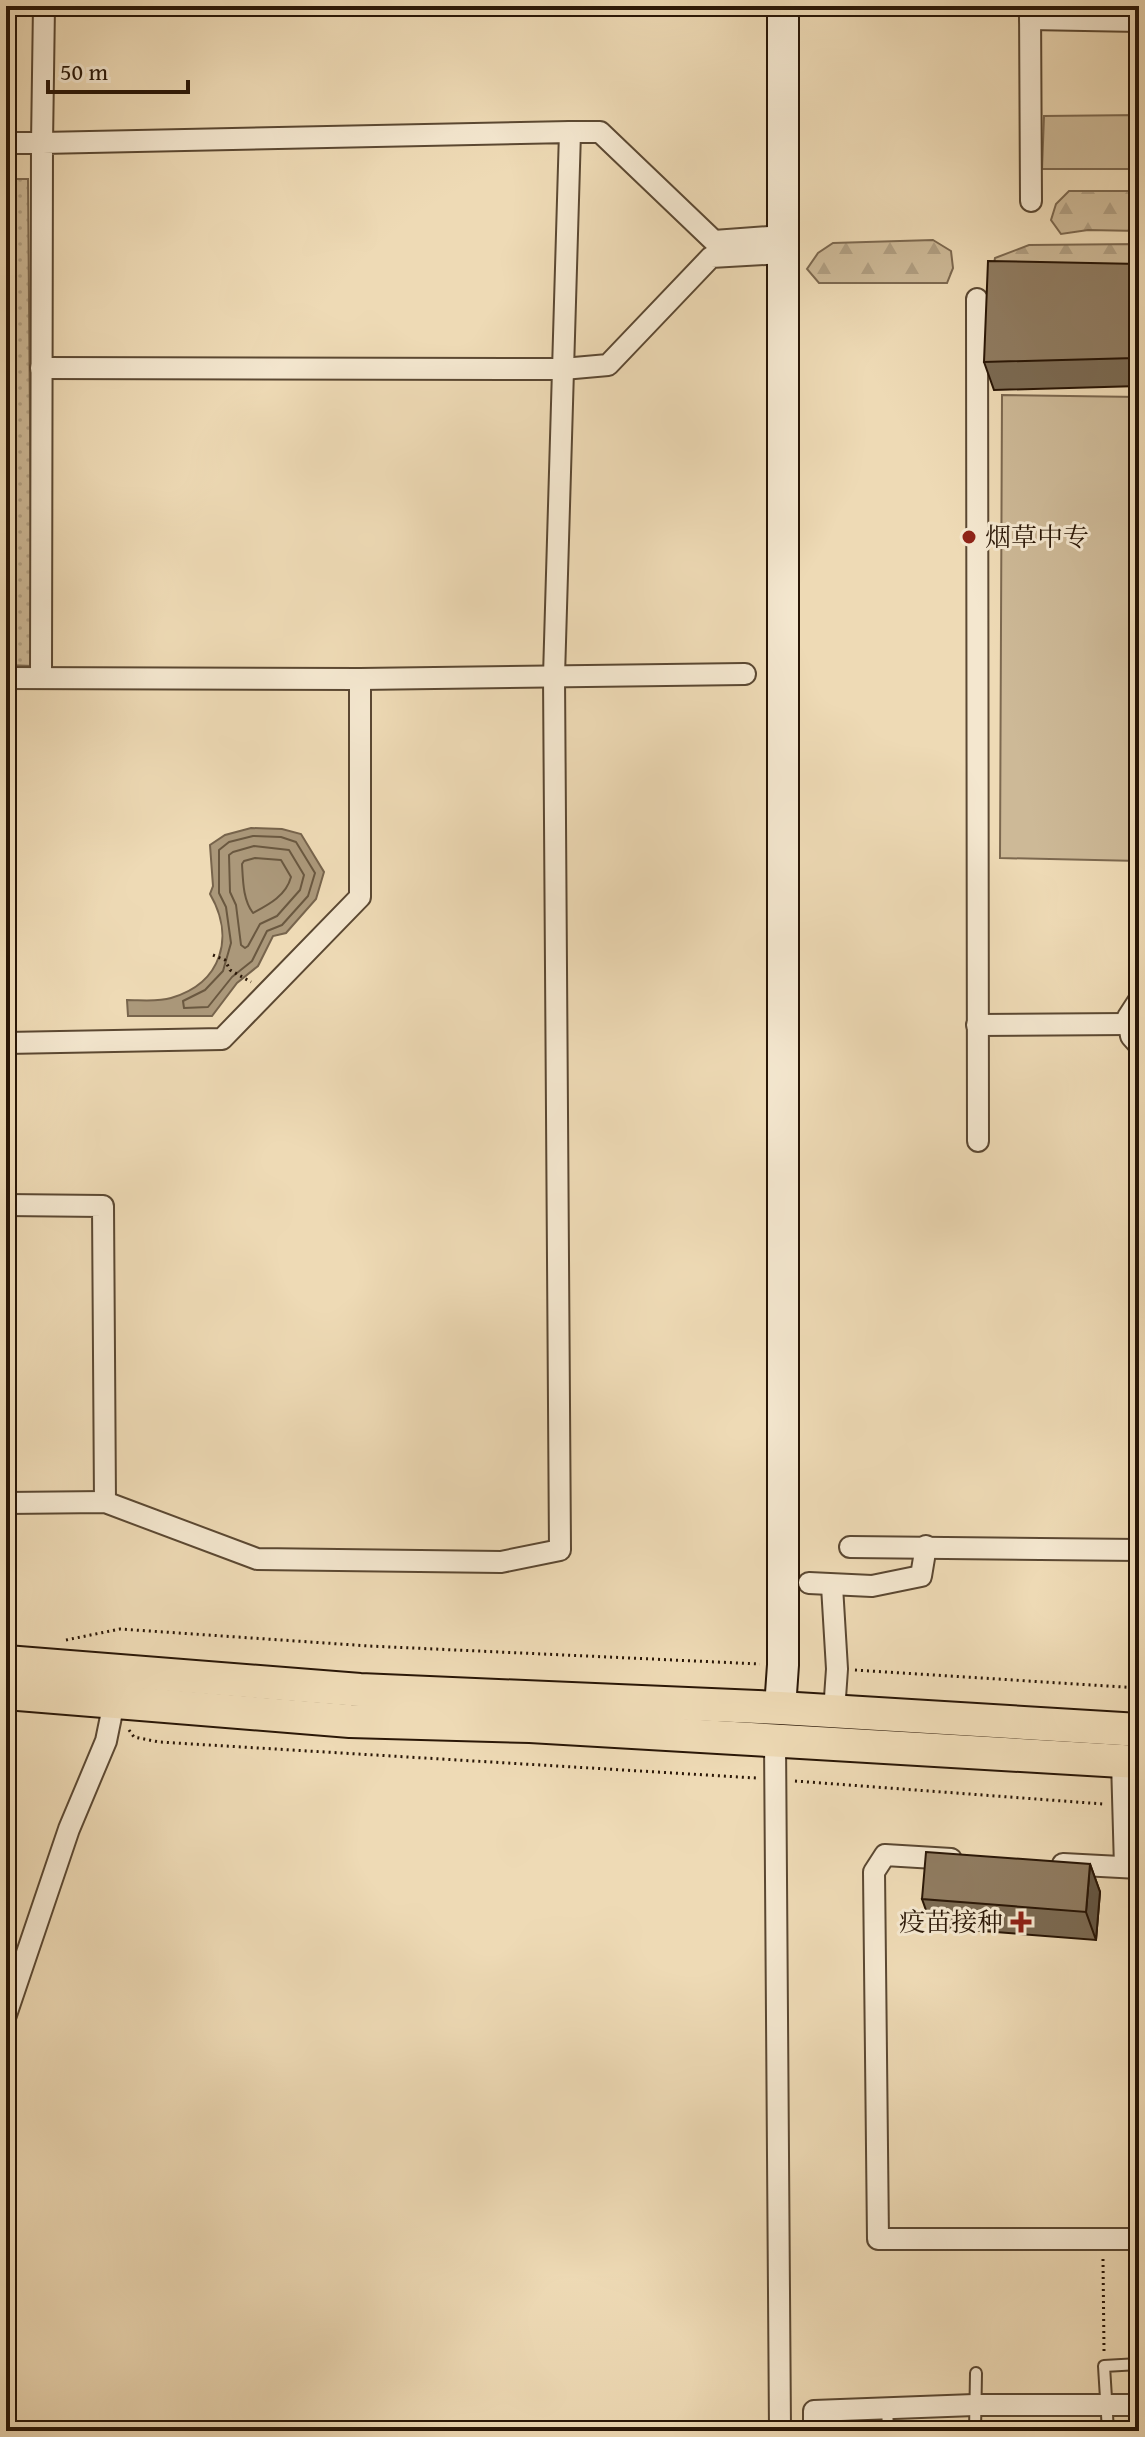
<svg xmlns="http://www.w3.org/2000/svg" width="1145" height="2437" viewBox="0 0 1145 2437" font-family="'Gentium Book Plus','Noto Serif SC',serif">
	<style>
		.green { fill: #cdb997; stroke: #7c684f; stroke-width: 2 }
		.forest { fill: url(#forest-firs); stroke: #7c684f; stroke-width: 2 }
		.park { fill: url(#park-dots); stroke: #7c684f; stroke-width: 2 }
		.water { fill: #ab987a; stroke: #77644c; stroke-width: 2 }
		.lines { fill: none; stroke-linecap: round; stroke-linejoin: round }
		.shore { stroke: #6a5840; stroke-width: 2 }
		.lane-casing { stroke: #5b4832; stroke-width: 14 }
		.street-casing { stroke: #5b4832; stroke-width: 24 }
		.secondary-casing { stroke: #2a1707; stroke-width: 34 }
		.primary-casing { stroke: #2a1707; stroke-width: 36 }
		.path { stroke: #2a1707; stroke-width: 3; stroke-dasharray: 2 4; stroke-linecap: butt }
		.lane { stroke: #f4e7cf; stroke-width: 10 }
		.street { stroke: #f4e7cf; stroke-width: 20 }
		.secondary { stroke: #f4e7cf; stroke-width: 30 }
		.primary { stroke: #eedab5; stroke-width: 32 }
		.wall { fill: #7c6b53; stroke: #2a1707; stroke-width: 2 }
		.shaded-wall { fill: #655744; stroke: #2a1707; stroke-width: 2 }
		.building { fill: #907c61; stroke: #2a1707; stroke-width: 2 }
		.poi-dot { fill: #8f2418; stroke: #f4e7cf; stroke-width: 3 }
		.labels { text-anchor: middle; stroke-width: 6; stroke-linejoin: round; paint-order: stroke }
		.poi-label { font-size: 26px; fill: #2a1707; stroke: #f4e7cf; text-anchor: start }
	</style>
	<defs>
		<pattern id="forest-firs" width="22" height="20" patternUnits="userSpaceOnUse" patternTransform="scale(2)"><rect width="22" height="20" fill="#cdb997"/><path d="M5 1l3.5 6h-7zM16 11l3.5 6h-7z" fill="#b09e81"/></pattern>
		<pattern id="park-dots" width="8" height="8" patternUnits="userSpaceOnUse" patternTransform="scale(2)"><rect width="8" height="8" fill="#cdb997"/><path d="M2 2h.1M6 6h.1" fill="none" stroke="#b09e81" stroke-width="1.8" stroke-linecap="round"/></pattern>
	</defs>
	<rect width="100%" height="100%" fill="#eedab5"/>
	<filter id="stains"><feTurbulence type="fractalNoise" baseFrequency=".0025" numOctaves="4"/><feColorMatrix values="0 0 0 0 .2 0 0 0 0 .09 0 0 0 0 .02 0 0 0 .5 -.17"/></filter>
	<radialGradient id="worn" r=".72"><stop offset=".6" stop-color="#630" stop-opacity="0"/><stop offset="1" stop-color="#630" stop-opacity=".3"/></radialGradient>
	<g class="green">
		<path d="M1139,115v54h-97l2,-53z"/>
		<path d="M1002,395l137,2v464l-139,-3z"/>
	</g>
	<g class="forest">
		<path d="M1069,191h70v40l-51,-1 -27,4 -10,-14 5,-16z"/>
		<path d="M933,240l18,11 2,17 -6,15h-128l-12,-14 11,-16 15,-10z"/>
		<path d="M1139,244v35l-146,-10 2,-11 34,-13z"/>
	</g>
	<path class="park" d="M6,179h22l4,487 -26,-1z"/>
	<path class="water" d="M251,828l31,1 19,5 23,38 -8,27 -30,34 -13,3 -15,30 -21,17 -25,33h-84l-1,-16c14,0 31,2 44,-2 51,-15 64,-61 39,-104l3,-8 -3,-41 15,-10z"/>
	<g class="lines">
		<g class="shore">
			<path d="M253,836l28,1 15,5 19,31 -7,23 -26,29 -15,6 -15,30 -20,16 -24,30 -24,1 -1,-7 22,-11 18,-19 8,-28 -5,-36 -7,-14v-43l10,-8z"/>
			<path d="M254,846l35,4 15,25 -4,15 -23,26 -17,8 -12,22 -3,2 -4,-3 -5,-40 -6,-13 -1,-37 4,-3z"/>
			<path d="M255,858l26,2 10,17c-5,19 -23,28 -38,36 -10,-13 -10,-32 -11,-49l2,-3z"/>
		</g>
		<defs>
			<g id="lane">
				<path d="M887,2406l1,25"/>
				<path d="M975,2431l1,-58"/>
				<path d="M1108,2431l-4,-65 35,-2"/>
			</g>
			<g id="street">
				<path d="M1030,6l1,195"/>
				<path d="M1030,19l109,2"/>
				<path d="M570,132h30l114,109 69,-5"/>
				<path d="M6,143h36l2,-137"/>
				<path d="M977,299l1,842"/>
				<path d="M41,368l522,1 45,-4 103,-108 72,-4"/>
				<path d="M6,678l354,1 385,-5"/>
				<path d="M1139,1000l-11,17 3,19 8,9"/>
				<path d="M977,1025l151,-1"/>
				<path d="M6,1043l216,-4 138,-142v-218"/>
				<path d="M6,1205l97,1 2,296"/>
				<path d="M6,1503l99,-1 152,57 244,3 59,-12 -6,-874 16,-544 -528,11 -1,535"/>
				<path d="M850,1547l289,3"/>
				<path d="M809,1583l63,3 49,-10 5,-30"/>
				<path d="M832,1586l5,83 -3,43"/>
				<path d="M775,1740l5,691"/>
				<path d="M1122,1761l3,106"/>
				<path d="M951,1859l-66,-4 -11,17 4,367h261"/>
				<path d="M1063,1864l76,4"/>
				<path d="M6,2015l63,-186 37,-88 8,-39"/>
				<path d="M814,2431v-20l160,-6h165"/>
			</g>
			<path id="secondary" d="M780,1708l3,-43v-1659"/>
			<g id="primary">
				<path d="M6,1662l354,28 420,18 359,22"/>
				<path d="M6,1693l344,28 180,5 609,36"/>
			</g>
		</defs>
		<use href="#lane" class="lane-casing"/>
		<use href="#street" class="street-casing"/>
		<use href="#secondary" class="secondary-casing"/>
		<use href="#primary" class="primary-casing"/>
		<g class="path">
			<path d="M213,955l12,5 5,10 21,12"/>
			<path d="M66,1640l54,-11 249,17 391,18"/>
			<path d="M855,1670l284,18"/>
			<path d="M129,1730l5,7 25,5 597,36"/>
			<path d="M795,1781l308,23"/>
			<path d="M1103,2259l1,92"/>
		</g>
		<use href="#lane" class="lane"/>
		<use href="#street" class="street"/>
		<use href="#secondary" class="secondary"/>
		<use href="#primary" class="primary"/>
	</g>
	<g class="wall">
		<path d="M1139,264v122l-145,4 -10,-28z"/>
		<path d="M1090,1864l10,28 -4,48 -164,-13 -10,-28z"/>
	</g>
	<g class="shaded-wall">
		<path d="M1139,285v83l-4,-10z"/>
		<path d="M1090,1864l10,28 -4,48 -10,-28z"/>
	</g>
	<g class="building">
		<path d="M988,261l151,3 -4,94 -151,4z"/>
		<path d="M926,1852l164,12 -4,48 -164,-13z"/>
	</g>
	<g class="poi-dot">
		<circle cx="969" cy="537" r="8"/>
		<path d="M1017 1910h8v8h8v8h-8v8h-8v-8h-8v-8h8z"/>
	</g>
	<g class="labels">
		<g class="poi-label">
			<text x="985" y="546">烟草中专</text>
			<text x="1003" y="1931" text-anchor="end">疫苗接种</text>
		</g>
	</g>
	<rect width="1145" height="2437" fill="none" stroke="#eedab5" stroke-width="32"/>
	<rect x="8" y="8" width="1129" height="2421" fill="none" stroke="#2a1707" stroke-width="4"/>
	<rect x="16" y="16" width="1113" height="2405" fill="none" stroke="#2a1707" stroke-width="2"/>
	<path d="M48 80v12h140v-12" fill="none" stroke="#2a1707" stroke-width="4"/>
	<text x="60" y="80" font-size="24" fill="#2a1707" stroke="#f4e7cf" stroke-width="6" paint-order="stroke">50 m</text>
	<rect width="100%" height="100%" filter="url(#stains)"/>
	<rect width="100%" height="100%" fill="url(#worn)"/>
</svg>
